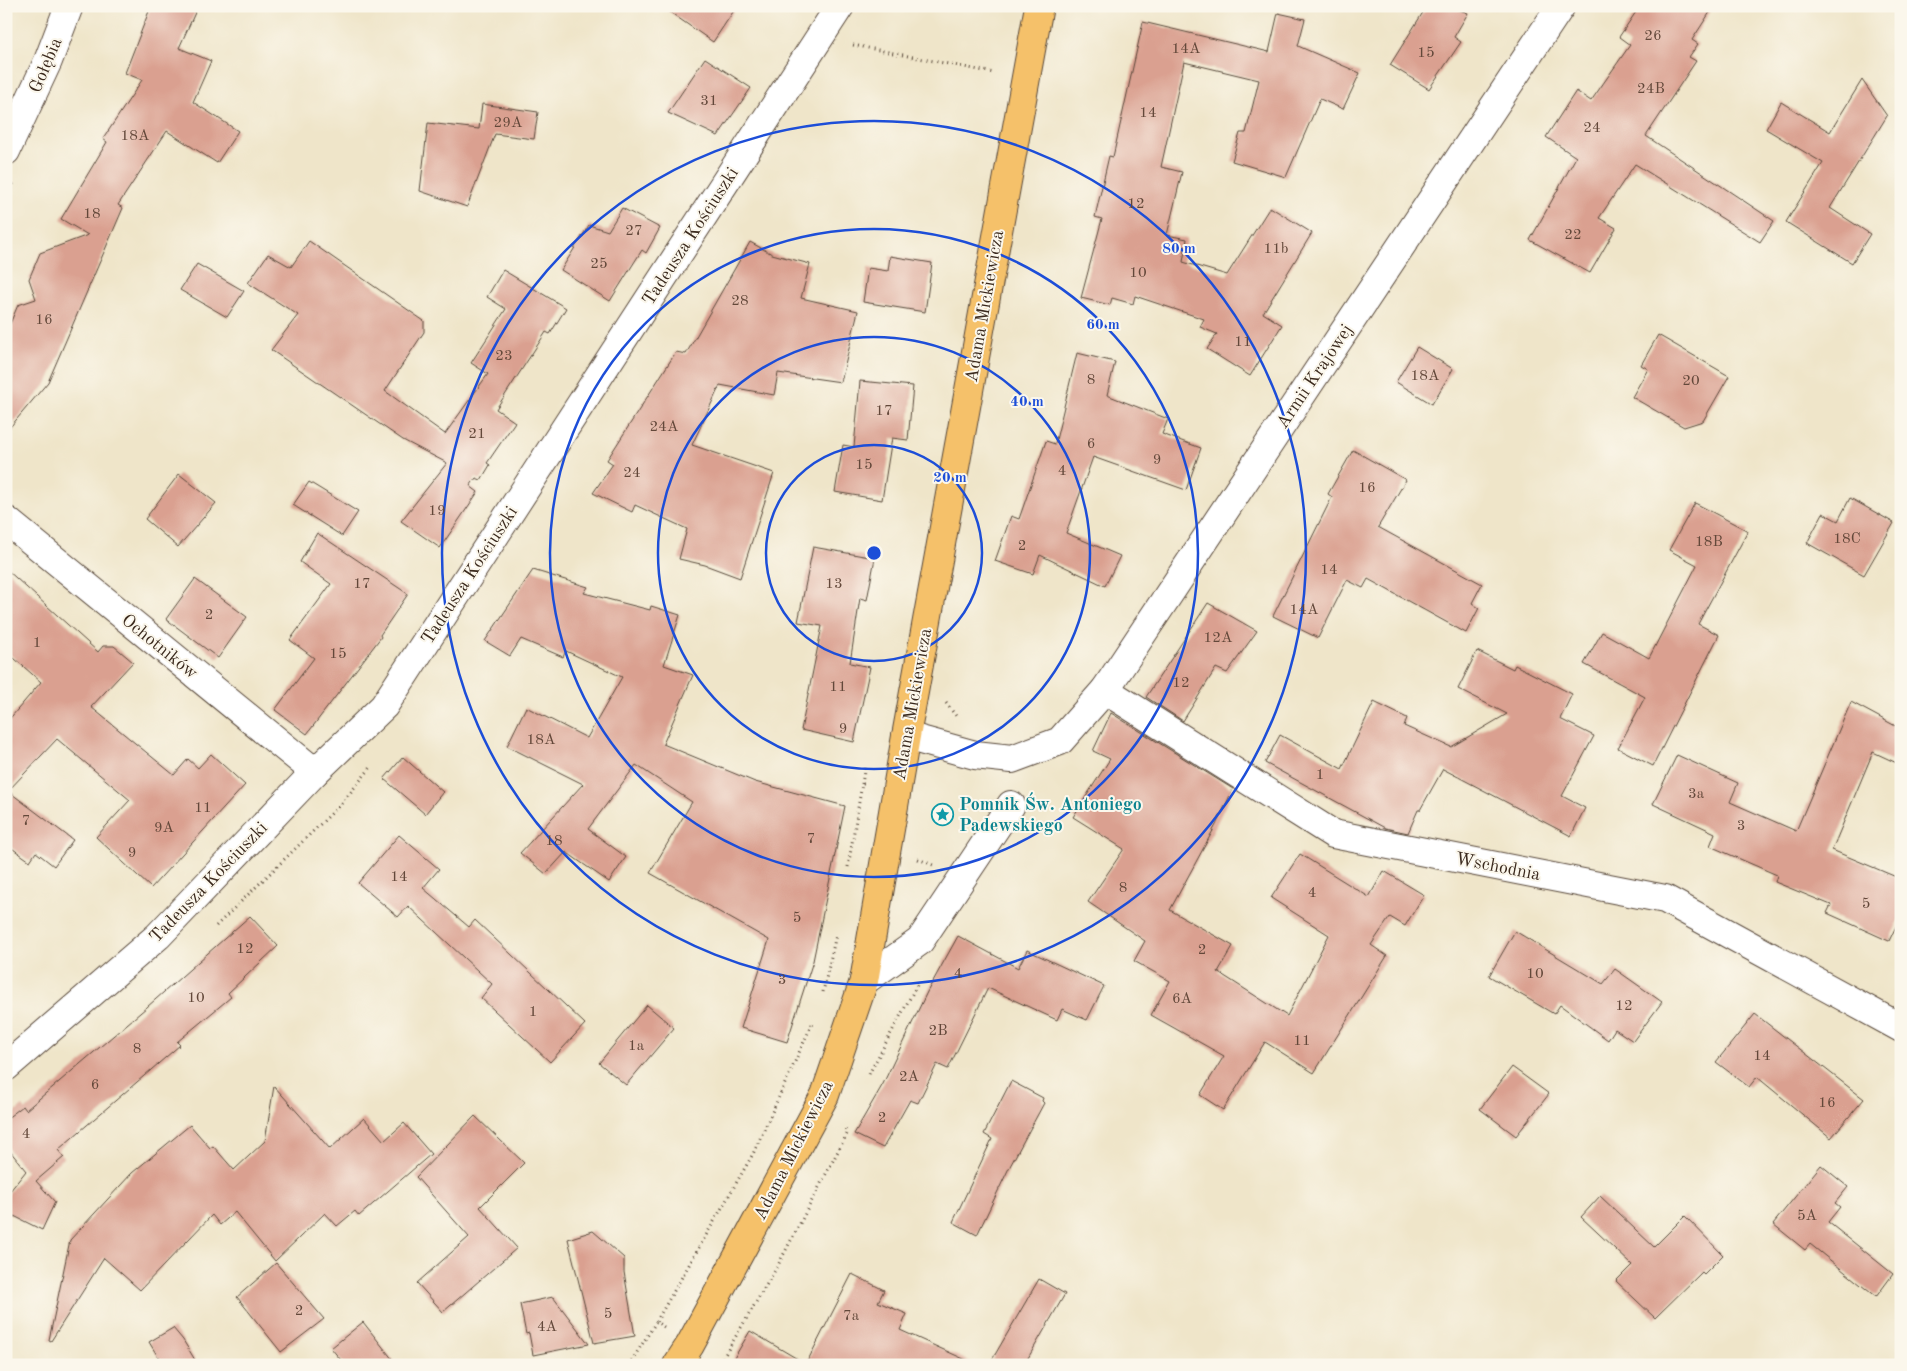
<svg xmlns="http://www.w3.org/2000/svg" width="1907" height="1371" viewBox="0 0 1907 1371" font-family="'Old Standard TT',serif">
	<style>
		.building { fill: #daa090 }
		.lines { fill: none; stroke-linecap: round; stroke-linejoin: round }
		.minor-casing { stroke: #564638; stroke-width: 30 }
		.major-casing { stroke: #564638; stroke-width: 30 }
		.path { stroke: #564638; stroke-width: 3; stroke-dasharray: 1 4; stroke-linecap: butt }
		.minor { stroke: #fff; stroke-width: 28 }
		.major { stroke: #f5c16b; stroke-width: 28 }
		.ring { fill: none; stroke: #1d4ed8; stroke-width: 2.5 }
		.labels { text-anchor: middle; stroke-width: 4; stroke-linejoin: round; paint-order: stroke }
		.number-label { font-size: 15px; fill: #63483a }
		.street-label { font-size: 18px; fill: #3b2a1e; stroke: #fbf7ec }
		.culture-label { font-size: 18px; font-weight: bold; fill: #0d838f; stroke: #fbf7ec; text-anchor: start }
		.centre { fill: #1d4ed8; stroke: #fbf7ec; stroke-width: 2.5 }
		.ring-label { font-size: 15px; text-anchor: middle; font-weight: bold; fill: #1d4ed8; stroke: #fbf7ec; stroke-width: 4; stroke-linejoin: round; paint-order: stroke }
	</style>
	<rect width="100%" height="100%" fill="#fbf7ec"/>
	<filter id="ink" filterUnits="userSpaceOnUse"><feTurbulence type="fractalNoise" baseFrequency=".02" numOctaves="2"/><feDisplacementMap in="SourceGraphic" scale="10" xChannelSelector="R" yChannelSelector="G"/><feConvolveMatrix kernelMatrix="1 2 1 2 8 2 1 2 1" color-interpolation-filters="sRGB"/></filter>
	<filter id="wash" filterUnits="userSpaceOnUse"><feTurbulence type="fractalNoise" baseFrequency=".0096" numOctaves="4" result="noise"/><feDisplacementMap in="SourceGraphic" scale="20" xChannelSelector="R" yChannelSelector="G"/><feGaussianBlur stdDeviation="1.12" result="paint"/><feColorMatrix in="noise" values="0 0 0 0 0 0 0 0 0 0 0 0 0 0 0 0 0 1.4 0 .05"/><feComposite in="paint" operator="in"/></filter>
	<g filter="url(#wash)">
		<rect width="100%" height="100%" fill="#efe5c9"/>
		<g id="blocks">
			<g class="building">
				<path d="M151,6h47l-19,42 32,13 -18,41 45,29 -21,32 -50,-32 -49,74 5,3 -75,174 -42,50v-99l12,-28 18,-6 -7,-20 11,-26 48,-18 -27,-16 46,-77 -4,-3 39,-59 -17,-7z"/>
				<path d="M661,6h76l-24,36z"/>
				<path d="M1427,6h22l19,7 -14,24 7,5 -32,47 -39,-24z"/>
				<path d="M1640,6h74l-22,34 6,4 -9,13 7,4 -50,75 128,85 -14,21 -125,-78 -36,54 17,10 -26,45 -60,-33 46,-83 -30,-20 30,-46 15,10 39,-56 -11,-8z"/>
				<path d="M1278,13l27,6 -7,27 62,27 -17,36 -23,-10 -34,78 -54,-16 8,-28h6l13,-53 -75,-18 -23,105 21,5 -15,63 20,4 -4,23 44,13 43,-68 42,26 -49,80 19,12 -32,51 -43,-27 10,-15 -17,-7 4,-8 -69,-23 -2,8 -21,-6 -2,7 -29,-7 21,-79 -7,-2 14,-61 4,1 30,-135 126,30z"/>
				<path d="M705,58l46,30 -33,48 -50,-23z"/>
				<path d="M1862,80l25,36 -57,92 40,26 -18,29 -66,-41 37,-59 -57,-34 15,-27 49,30z"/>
				<path d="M482,104l56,8 -4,27 -39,-5 -28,73 -47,-16 8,-68 51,6z"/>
				<path d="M622,208l38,20 -14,25 -4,-3 -32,51 -49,-31 28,-45 19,6z"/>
				<path d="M309,241l115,80v11l-39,59 60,43 43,-60 -17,-11 35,-54 -19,-12 16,-27 63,38 -16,26 -4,-2 -50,77 19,13 -28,41 3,2 -9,15 -5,-2 -6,8 8,6 -38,56 -39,-27 46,-58 -44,-23 -132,-90 27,-35 -50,-32 20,-29 23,13z"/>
				<path d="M750,242l22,12 38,10 -9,34 57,13 -17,71 -63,-9 -4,22 -54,-10 -28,60 82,28 -34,105 -35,-13 -26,-6 8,-30 -52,-24 -3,7 -39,-19 20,-29 -6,-4 69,-108 10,2z"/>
				<path d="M890,256l42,7 -7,49 -62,-10 5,-34 20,3z"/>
				<path d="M197,264l47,27 -17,26 -47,-27z"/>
				<path d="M1658,335l71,41 -26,45 -19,6 -52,-30 16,-28 -7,-4z"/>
				<path d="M1417,347l36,22 -21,35 -36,-22z"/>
				<path d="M1077,353l38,9 -8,33 61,24 -6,15 39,14 -15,42 -93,-33 -27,76 54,23 -15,30 -65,-31 -7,19 -38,-13 16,-45 8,3 27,-78 9,3z"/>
				<path d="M860,381l53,5 -5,54 -16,-2 -10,62 -47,-8 8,-47 11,2z"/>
				<path d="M1353,450l53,30 -28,47 104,57 -10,19 7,5 -13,25 -98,-54 -5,9 -16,-8 -29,58 -45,-22 59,-119 -4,-3z"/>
				<path d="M179,474l37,29 -38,44 -33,-28z"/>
				<path d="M309,482l49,30 -16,24 -49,-31z"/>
				<path d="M1850,498l44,25 -30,52 -57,-32 16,-30 15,8z"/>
				<path d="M1695,503l53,28 -50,93 21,11 -66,131 -35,-18 27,-51 -61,-33 18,-32 47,26 48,-93 -28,-15z"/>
				<path d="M317,533l91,61 -28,41 1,2 -74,97 -32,-24 39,-52 -24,-18 41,-56 -31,-22z"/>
				<path d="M813,547l62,11 -8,42 -7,-2 -10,65 20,4 -16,75 -53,-12 21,-104 -24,-4z"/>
				<path d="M6,569l92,83 5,-6h11l19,16 -42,45 83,68 14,-16 10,9 13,-14 34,31 -94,103 -55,-51 34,-37 -73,-61 -49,52 65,49 -19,26 -18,-14 -6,9 -24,-17v-121l35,-41 -35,-31z"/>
				<path d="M533,570l55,17 -4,6 66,17 1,-4 29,9 -16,50 29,10 -30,69 92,38 90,24 -32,155 -26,81 -46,-14 28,-88 -119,-67 42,-71 -56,-37 -48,64 38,28 -17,25 -43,-30 -20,22 -26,-21 63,-69 -76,-38 19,-39 61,31 35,-61 -56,-26 -3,6 -42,-18 -11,17 -25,-15z"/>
				<path d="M195,579l52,38 -29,41 -52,-39z"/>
				<path d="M1208,603l49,28 -30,42 -11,-5 -33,53 -37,-24z"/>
				<path d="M1477,651l36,18 2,-4 57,29 -12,25 34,17 -32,60 23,12 -14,28 -128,-67 -23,41h-2l-10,23 -23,-5 -120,-65 15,-28 62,34 32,-67 33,16 -3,8 47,21 56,-33 -49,-25z"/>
				<path d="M1851,702l50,27v36l-28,-13 -41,98 69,29v37l-12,25 -62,-28 4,-8 -56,-23 2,-7 -67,-29 5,-13 -62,-29 24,-49 61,28 -8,19 66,29z"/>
				<path d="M1111,713l122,76 -17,36 -46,85 63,36 -15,26 69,44 42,-81 -58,-37 29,-44 69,43 15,-26 40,24 -19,31 -15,-9 -19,28 16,11 -73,117 -49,-31 -42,68 -23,-15 24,-39 -73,-41 19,-34 -36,-20 11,-20 -57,-39 36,-53 -51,-32 37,-58 -17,-8z"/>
				<path d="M403,757l40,35 -18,22 -41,-35z"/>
				<path d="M399,835l40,34 -16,19 46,39 6,-7 110,104 -35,38 -69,-64 11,-14 -84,-78 -10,11 -40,-34z"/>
				<path d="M250,916l28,30 -50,47 3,4 -54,45 3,3 -122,105 6,7 -28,24 19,21 -13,28 -36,-18v-16l20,-25 -20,-25v-27l17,-13 3,4 121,-103z"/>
				<path d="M1515,931l88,53 12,-15 47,33 -29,39 -18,-12 -7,11 -48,-35 -6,9 -65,-38z"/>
				<path d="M958,936l60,32 9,-18 77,36 -17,34 -25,-11 -5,11 -69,-32 -40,81 -11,-5 -19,39 -8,-3 -27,48 -29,-14 29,-50 44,-92z"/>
				<path d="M647,1005l27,23 -48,57 -27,-22z"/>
				<path d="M1755,1014l109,85 -33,39 -74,-61 -8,10 -33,-25z"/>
				<path d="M1512,1067l37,27 -33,42 -36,-27z"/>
				<path d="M1011,1081l32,17 -1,3 2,2 -35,65 -32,67 -24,-13 39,-83 -8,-5z"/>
				<path d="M274,1086l56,63 34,-31 20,23 20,-18 27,31 -72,62 -4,-5 -18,15 -12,-13 -50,48 -40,-49 -15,13 -8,-10 -72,75 -36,-32 -53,83 -2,-1 21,-100 62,-67 58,-48 20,23 3,-2 21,24 31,-29z"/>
				<path d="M475,1116l49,47 -44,44 37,41 -74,64 -26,-29 52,-46 -53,-60z"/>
				<path d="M1821,1165l27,22 -13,16 5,4 -12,15 65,52 -17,23 -66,-53 -5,6 -32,-26z"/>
				<path d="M1600,1196l54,51 31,-31 38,39 -19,19 -2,-2 -47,46 -39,-37 16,-16 -51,-48z"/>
				<path d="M593,1231l31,27v14l11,64 -41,7 -26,-104z"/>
				<path d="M276,1263l48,56 -43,33 -44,-55z"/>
				<path d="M852,1274l32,16 -6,12 29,12 -7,16 77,35h-247l20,-34 56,33z"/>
				<path d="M1039,1279l26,15 -41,71h-35z"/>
				<path d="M553,1297l36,47 -56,11 -4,-22 -3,1 -6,-30z"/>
				<path d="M363,1322l34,43h-52l-14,-17z"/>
				<path d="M173,1328l10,12 15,25h-35l-14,-23z"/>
			</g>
		</g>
	</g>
	<g filter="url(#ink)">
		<use href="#blocks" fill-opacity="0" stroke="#564638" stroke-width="1"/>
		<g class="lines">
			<defs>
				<g id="minor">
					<path d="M6,151l42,-90 21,-55"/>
					<path d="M6,520l309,252"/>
					<path d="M1105,690l228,144 332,65 236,129"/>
					<path d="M906,736l69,19 37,4 48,-18 45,-51 456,-684"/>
					<path d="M864,981l56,-40 91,-136"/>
					<path d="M6,1067l152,-131 157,-164 69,-66 456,-700"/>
				</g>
				<path id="major" d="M677,1365l13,-20 135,-250 39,-114 42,-245 133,-730"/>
			</defs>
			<use href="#minor" class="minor-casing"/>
			<use href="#major" class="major-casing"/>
			<g class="path">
				<path d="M853,45l141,28"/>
				<path d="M6,198l8,-16"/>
				<path d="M946,703l10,13"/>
				<path d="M862,784l3,-19"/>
				<path d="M918,859l15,6"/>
				<path d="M848,867l14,-83h4"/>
				<path d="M216,926l125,-122 31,-38"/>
				<path d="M823,992l13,-57"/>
				<path d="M869,1074l48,-89"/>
				<path d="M664,1327l-8,-5 97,-168 59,-130"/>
				<path d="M723,1358l54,-91 70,-133 -2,-5"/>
				<path d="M629,1365l27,-43"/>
			</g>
			<use href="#minor" class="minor"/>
			<use href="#major" class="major"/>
		</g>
	</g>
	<g class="ring">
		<circle cx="874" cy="553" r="108"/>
		<circle cx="874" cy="553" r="216"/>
		<circle cx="874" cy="553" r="324"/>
		<circle cx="874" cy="553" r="432"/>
	</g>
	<defs>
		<symbol id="sight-ring" viewBox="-11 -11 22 22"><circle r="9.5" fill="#fbf7ec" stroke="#0f9aa8" stroke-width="1.5"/><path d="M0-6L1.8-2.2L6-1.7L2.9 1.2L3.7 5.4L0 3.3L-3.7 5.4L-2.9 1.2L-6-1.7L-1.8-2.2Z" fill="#0f9aa8"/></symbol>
	</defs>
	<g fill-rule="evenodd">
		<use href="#sight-ring" x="930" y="802" width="25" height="25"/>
	</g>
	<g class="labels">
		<g class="number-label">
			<text x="1653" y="40">26</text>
			<text x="1186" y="53">14A</text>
			<text x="1426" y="57">15</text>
			<text x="1651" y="93">24B</text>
			<text x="709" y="105">31</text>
			<text x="1148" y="117">14</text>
			<text x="508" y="127">29A</text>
			<text x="1592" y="132">24</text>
			<text x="135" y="140">18A</text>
			<text x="1136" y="208">12</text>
			<text x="92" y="218">18</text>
			<text x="634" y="235">27</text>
			<text x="1573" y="239">22</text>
			<text x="1276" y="253">11b</text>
			<text x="599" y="268">25</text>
			<text x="1138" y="277">10</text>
			<text x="740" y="305">28</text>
			<text x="44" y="324">16</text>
			<text x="1243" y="346">11</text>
			<text x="504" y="360">23</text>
			<text x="1425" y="380">18A</text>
			<text x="1091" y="384">8</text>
			<text x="1691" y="385">20</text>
			<text x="884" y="415">17</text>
			<text x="664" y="431">24A</text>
			<text x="477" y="438">21</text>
			<text x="1091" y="448">6</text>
			<text x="1157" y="464">9</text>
			<text x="864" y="469">15</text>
			<text x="1062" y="475">4</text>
			<text x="632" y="477">24</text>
			<text x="1367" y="492">16</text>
			<text x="437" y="515">19</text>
			<text x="1847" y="543">18C</text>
			<text x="1709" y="546">18B</text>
			<text x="1022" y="550">2</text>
			<text x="1329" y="574">14</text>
			<text x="362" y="588">17</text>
			<text x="834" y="588">13</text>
			<text x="1304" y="614">14A</text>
			<text x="209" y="619">2</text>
			<text x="1218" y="642">12A</text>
			<text x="37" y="647">1</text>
			<text x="338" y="658">15</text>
			<text x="1181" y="687">12</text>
			<text x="838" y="691">11</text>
			<text x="843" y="733">9</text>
			<text x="541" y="744">18A</text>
			<text x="1320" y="779">1</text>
			<text x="1696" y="798">3a</text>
			<text x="203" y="812">11</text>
			<text x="26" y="825">7</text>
			<text x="1741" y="830">3</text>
			<text x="164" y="832">9A</text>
			<text x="811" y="843">7</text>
			<text x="554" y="845">18</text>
			<text x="132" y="857">9</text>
			<text x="399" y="881">14</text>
			<text x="1123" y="892">8</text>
			<text x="1312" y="897">4</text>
			<text x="1866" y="908">5</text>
			<text x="797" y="922">5</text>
			<text x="245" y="953">12</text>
			<text x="1202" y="954">2</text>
			<text x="958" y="978">4</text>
			<text x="1535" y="978">10</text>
			<text x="782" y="984">3</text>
			<text x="196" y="1002">10</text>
			<text x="1182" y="1003">6A</text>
			<text x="1624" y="1010">12</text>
			<text x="533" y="1016">1</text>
			<text x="938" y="1035">2B</text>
			<text x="1302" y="1045">11</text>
			<text x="636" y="1050">1a</text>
			<text x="137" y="1053">8</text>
			<text x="1762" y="1060">14</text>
			<text x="909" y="1081">2A</text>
			<text x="95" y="1089">6</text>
			<text x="1827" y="1107">16</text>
			<text x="882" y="1122">2</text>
			<text x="26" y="1138">4</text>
			<text x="1807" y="1220">5A</text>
			<text x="299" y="1315">2</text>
			<text x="608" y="1318">5</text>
			<text x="851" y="1320">7a</text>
			<text x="547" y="1331">4A</text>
		</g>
		<g class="street-label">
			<text transform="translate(45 65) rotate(-67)" y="6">Gołębia</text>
			<text transform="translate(690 236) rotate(-57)" y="6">Tadeusza Kościuszki</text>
			<text transform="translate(984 306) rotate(-80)" y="6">Adama Mickiewicza</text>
			<text transform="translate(1314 376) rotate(-56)" y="6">Armii Krajowej</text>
			<text transform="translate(469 575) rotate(-57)" y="6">Tadeusza Kościuszki</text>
			<text transform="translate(160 646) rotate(39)" y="6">Ochotników</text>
			<text transform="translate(912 704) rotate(-80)" y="6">Adama Mickiewicza</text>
			<text transform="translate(1498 866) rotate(11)" y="6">Wschodnia</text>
			<text transform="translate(208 882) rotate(-46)" y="6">Tadeusza Kościuszki</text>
			<text transform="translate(793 1150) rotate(-63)" y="6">Adama Mickiewicza</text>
		</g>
		<g class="culture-label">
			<text x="959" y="810">Pomnik Św. Antoniego<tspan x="959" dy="21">Padewskiego</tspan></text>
		</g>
	</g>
	<circle cx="874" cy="553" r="8" class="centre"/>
	<g class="ring-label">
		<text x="1179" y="253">80 m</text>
		<text x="1103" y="329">60 m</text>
		<text x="1027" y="406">40 m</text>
		<text x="950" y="482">20 m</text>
	</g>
	<rect width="1907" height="1371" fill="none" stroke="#fbf7ec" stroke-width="25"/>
</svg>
